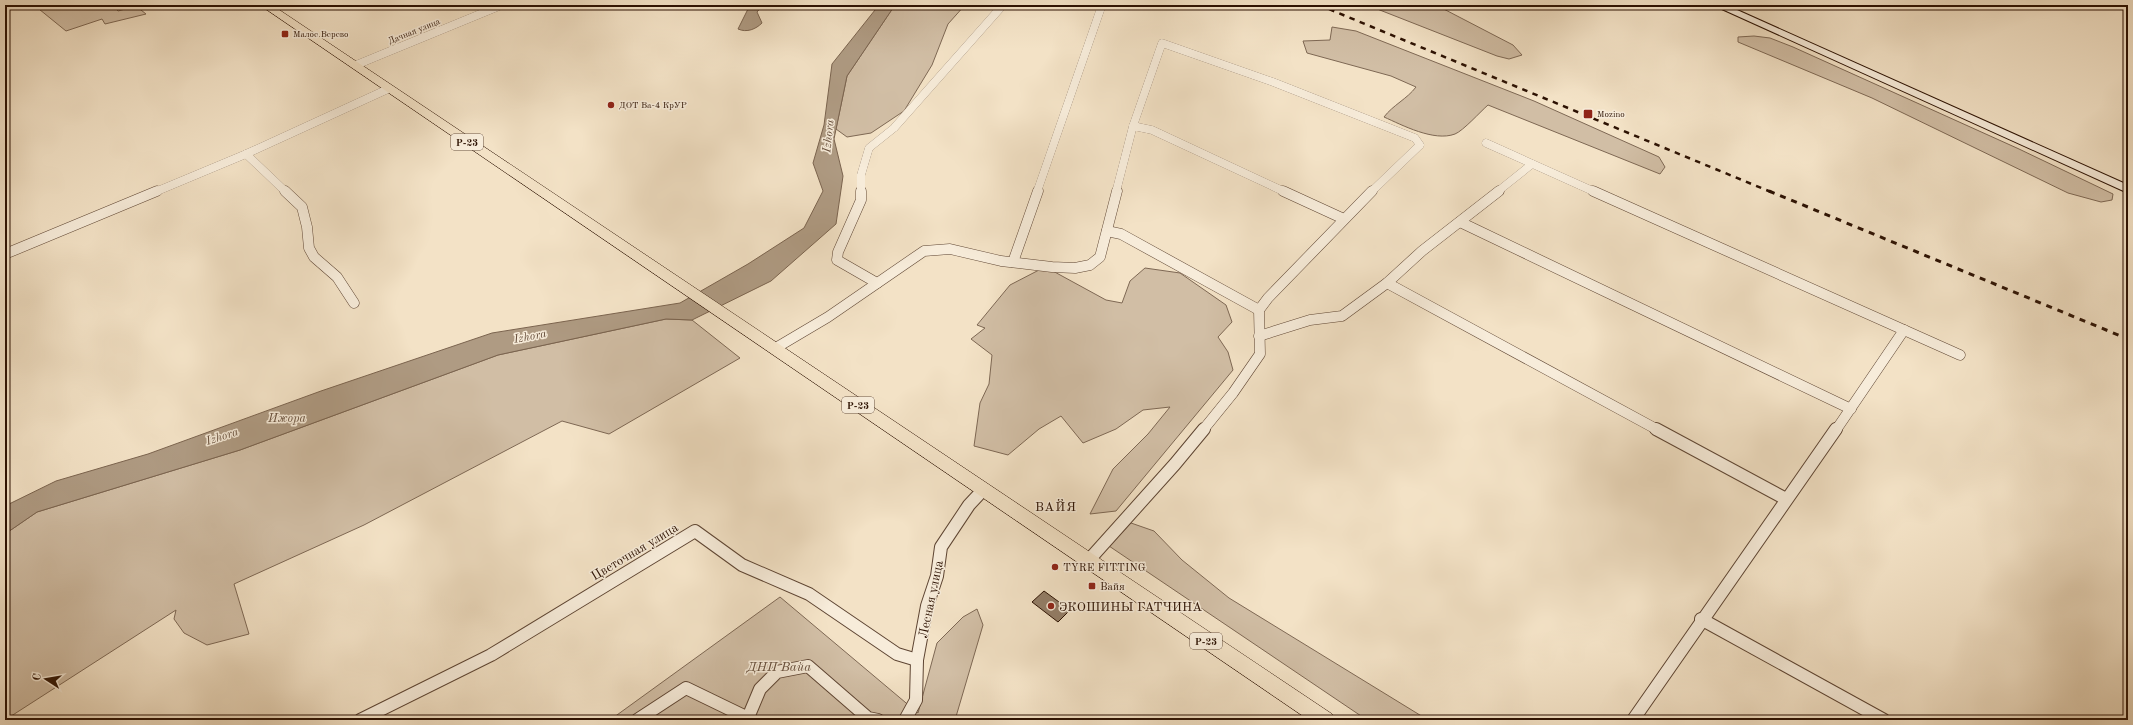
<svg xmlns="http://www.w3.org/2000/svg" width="2133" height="725" viewBox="0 0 2133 725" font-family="'Old Standard TT',serif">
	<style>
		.green { fill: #d1bea5; stroke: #7e6854 }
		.water { fill: #af9b83; stroke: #7b644f }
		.building { fill: #937e68; stroke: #2c1102 }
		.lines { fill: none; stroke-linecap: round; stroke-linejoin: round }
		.street-far2-casing { stroke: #5e4533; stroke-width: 8 }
		.street-far1-casing { stroke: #5e4533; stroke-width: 11 }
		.street-casing { stroke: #5e4533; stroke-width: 14 }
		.secondary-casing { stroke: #2c1102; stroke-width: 2 }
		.primary-casing { stroke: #2c1102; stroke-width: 1 }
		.street-far2 { stroke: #f7ecda; stroke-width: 8 }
		.street-far1 { stroke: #f7ecda; stroke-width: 10 }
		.street { stroke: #f7ecda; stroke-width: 12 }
		.secondary { fill: #f7ecda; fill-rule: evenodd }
		.primary { fill: #f3e2c6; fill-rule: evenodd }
		.rail-far1 { stroke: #2c1102; stroke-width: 2.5; stroke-dasharray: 5.5 5.5; stroke-linecap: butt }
		.rail { stroke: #2c1102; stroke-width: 3; stroke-dasharray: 6 6; stroke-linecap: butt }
		.poi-dot { fill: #8f2418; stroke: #f7ecda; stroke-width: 1.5 }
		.labels { text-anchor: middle; stroke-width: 3; stroke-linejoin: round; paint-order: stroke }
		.far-street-label { font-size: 9px; fill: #2c1102; stroke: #f7ecda }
		.far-poi-label { font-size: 9px; fill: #2c1102; stroke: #f7ecda; text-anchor: start }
		.shield { fill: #f7ecda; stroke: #695343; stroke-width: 1 }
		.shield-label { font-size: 10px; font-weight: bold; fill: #2c1102 }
		.poi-label { font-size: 11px; fill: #2c1102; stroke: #f7ecda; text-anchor: start }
		.water-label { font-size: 12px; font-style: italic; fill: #674f3c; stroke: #f7ecda }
		.quarter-label { font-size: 13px; letter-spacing: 1px; fill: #2c1102; stroke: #f7ecda }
		.near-street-label { font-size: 13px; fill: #2c1102; stroke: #f7ecda }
		.near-poi-label { font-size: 13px; fill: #2c1102; stroke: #f7ecda; text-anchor: start }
		.near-park-label { font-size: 13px; font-style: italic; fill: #664e3b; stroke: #f7ecda }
	</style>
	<rect width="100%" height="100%" fill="#f3e2c6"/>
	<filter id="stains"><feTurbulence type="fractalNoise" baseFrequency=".005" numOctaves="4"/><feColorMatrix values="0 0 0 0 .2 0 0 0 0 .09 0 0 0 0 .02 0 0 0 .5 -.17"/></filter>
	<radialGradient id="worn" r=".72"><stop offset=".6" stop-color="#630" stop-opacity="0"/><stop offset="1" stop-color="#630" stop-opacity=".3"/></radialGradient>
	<g class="green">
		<path d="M34,5h78l6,6 18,-5 10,8 -41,10 -3,-5 -36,12z"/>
		<path d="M895,5h70l-17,19 -16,41 -28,46 -33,22 -24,4 -11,-8 11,-53z"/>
		<path d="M1367,5h69l77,40 9,10 -13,4 -12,-3z"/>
		<path d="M1332,27l24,4 178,70 125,56 6,10 -5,7 -172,-69c-7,6 -25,26 -33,29 -21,8 -53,-9 -71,-17 9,-12 23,-18 32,-30l-25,-11 -84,-23 -4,-12 27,-1z"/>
		<path d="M1754,36l16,2 23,9 226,102 94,45 -1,6 -11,2 -33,-9 -196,-95 -134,-56v-5z"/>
		<path d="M1145,268l35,5 46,32 6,17 -14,15 10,15 5,18 -117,141 -26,3 23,-45 35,-35 22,-27 -27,3 -27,19 -33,14 -22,-27 -22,13 -31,26 -34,-9 6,-43 9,-19 3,-29 -21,-16 14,-11 -8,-3 33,-40 29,-15h12l55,30 16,3 8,-22z"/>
		<path d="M666,319l26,1 48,38 -131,76 -47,-13 -198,104 -130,59 15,50 -42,11 -23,-12 -10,-14 2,-9 -171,110v-186l32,-22 203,-62 258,-95z"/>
		<path d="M1131,523l23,8 28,29 47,38 199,122h-61l-258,-174z"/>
		<path d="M780,597l138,116 19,-70 26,-26 14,-8 6,16 -28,95h-345z"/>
	</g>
	<g class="water">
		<path d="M752,5h11l-6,7 5,11c-6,6 -15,10 -24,6l10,-20z"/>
		<path d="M879,5h16l-48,71 -13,63 9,37 -7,48 -65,57 -79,39 -26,-1 -168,36 -258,95 -203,62 -32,22v-28l51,-25 92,-27 173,-63 171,-58 188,-30 68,-39 56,-36 19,-37 -10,-28 11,-38 8,-61z"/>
	</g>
	<path class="building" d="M1044,591l26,19 -12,12 -26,-20z"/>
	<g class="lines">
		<defs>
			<g id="street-far2">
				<path d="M356,65l146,-60"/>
				<path d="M1133,126l29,-83 111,39 142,56 5,7 -49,47"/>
				<path d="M1486,143l109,49"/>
				<path d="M246,154l40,38"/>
				<path d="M155,192l91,-38 142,-65"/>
				<path d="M861,192v-17l8,-27 25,-20 109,-123"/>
				<path d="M1037,192l65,-187"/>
				<path d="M1116,192l17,-66 19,4 133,62"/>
				<path d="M1497,192l35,-28"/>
			</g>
			<g id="street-far1">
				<path d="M285,191l17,16 5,20 2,21 5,9 23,20 17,26"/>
				<path d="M861,191v9l-23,52 -1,8 40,23"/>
				<path d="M1283,191l61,28"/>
				<path d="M1593,191l367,164"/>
				<path d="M1460,222l391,187"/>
				<path d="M1107,231l14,3 138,76"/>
				<path d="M5,254l152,-63"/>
				<path d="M1013,262l25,-71"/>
				<path d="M1387,283l271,147"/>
				<path d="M1259,336l51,-16 32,-4 45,-33 35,-32 77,-60"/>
				<path d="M774,349l54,-32 96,-66 26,-2 51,12 51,6 23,1 15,-3 10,-8 17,-66"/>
				<path d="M1203,430l30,-37 27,-39 -1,-44 9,-12 104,-107"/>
				<path d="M1836,430l68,-100"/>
			</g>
			<g id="street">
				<path d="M1656,429l130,70"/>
				<path d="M1088,561l87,-97 29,-35"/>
				<path d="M1701,619l183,101"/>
				<path d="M360,720l131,-65 204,-124 47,34 67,29 88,60 20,6"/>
				<path d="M637,720l49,-32 62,30"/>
				<path d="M747,720l13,-31 17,-17 31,-6 60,52 10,2"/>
				<path d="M905,720l11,-20 1,-40 10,-54 10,-30 4,-29 28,-42 14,-15"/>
				<path d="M1633,720l203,-291"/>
			</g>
			<path id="secondary" d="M1713,5h13l402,180v8z"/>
			<path id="primary" d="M260,5h12l1060,709 3,6h-26z"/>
		</defs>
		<use href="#street-far2" class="street-far2-casing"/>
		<use href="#street-far1" class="street-far1-casing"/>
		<use href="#street" class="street-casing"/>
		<use href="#secondary" class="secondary-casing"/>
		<use href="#primary" class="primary-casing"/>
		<use href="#street-far2" class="street-far2"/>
		<use href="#street-far1" class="street-far1"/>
		<use href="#street" class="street"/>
		<use href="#secondary" class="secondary"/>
		<use href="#primary" class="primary"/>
		<path class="rail-far1" d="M1319,5l452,187"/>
		<path class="rail" d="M1769,191l359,148"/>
	</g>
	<g class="poi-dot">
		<rect x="281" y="30" width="8" height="8" rx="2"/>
		<circle cx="611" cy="105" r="4"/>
		<rect x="1583" y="109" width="10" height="10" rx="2"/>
		<circle cx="1055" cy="567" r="4"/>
		<rect x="1088" y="582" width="8" height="8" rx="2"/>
		<circle cx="1051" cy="606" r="4"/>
	</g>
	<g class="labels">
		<g class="far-street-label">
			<text transform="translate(414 31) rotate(-22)" y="3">Дачная улица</text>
		</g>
		<g class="far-poi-label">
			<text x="293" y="37">Малое Верево</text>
			<text x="619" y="108">ДОТ Ва-4 КрУР</text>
			<text x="1597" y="117">Mozino</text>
		</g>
		<g class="shield">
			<rect x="451" y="134" width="32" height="16" rx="3"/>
			<rect x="842" y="397" width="32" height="16" rx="3"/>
			<rect x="1190" y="633" width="32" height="16" rx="3"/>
		</g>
		<g class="shield-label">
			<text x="467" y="146">Р-23</text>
			<text x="858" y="409">Р-23</text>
			<text x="1206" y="645">Р-23</text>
		</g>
		<g class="poi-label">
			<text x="1063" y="571">TYRE FITTING</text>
			<text x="1100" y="590">Вайя</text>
		</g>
		<g class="water-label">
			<text transform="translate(828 136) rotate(-84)" y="4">Izhora</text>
			<text transform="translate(530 336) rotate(-11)" y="4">Izhora</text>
			<text x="287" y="422">Ижора</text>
			<text transform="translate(222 436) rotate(-18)" y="4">Izhora</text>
		</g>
		<g class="quarter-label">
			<text x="1056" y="511">ВАЙЯ</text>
		</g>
		<g class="near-street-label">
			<text transform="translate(634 551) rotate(-31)" y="5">Цветочная улица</text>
			<text transform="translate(930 599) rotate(-78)" y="5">Лесная улица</text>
		</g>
		<g class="near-poi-label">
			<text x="1059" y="611">ЭКОШИНЫ ГАТЧИНА</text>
		</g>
		<g class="near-park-label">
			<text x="779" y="671">ДНП Вайа</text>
		</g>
	</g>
	<rect width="2133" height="725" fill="none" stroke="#f3e2c6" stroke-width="20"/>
	<rect x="6" y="6" width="2121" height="713" fill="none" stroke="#2c1102" stroke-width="2"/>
	<rect x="10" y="10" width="2113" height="705" fill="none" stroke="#2c1102"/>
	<g transform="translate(46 679) rotate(282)" stroke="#f7ecda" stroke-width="3" paint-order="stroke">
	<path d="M0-3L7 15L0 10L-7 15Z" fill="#2c1102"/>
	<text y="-6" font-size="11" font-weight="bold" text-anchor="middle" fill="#2c1102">С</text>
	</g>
	<rect width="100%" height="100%" filter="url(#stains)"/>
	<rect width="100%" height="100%" fill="url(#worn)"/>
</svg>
